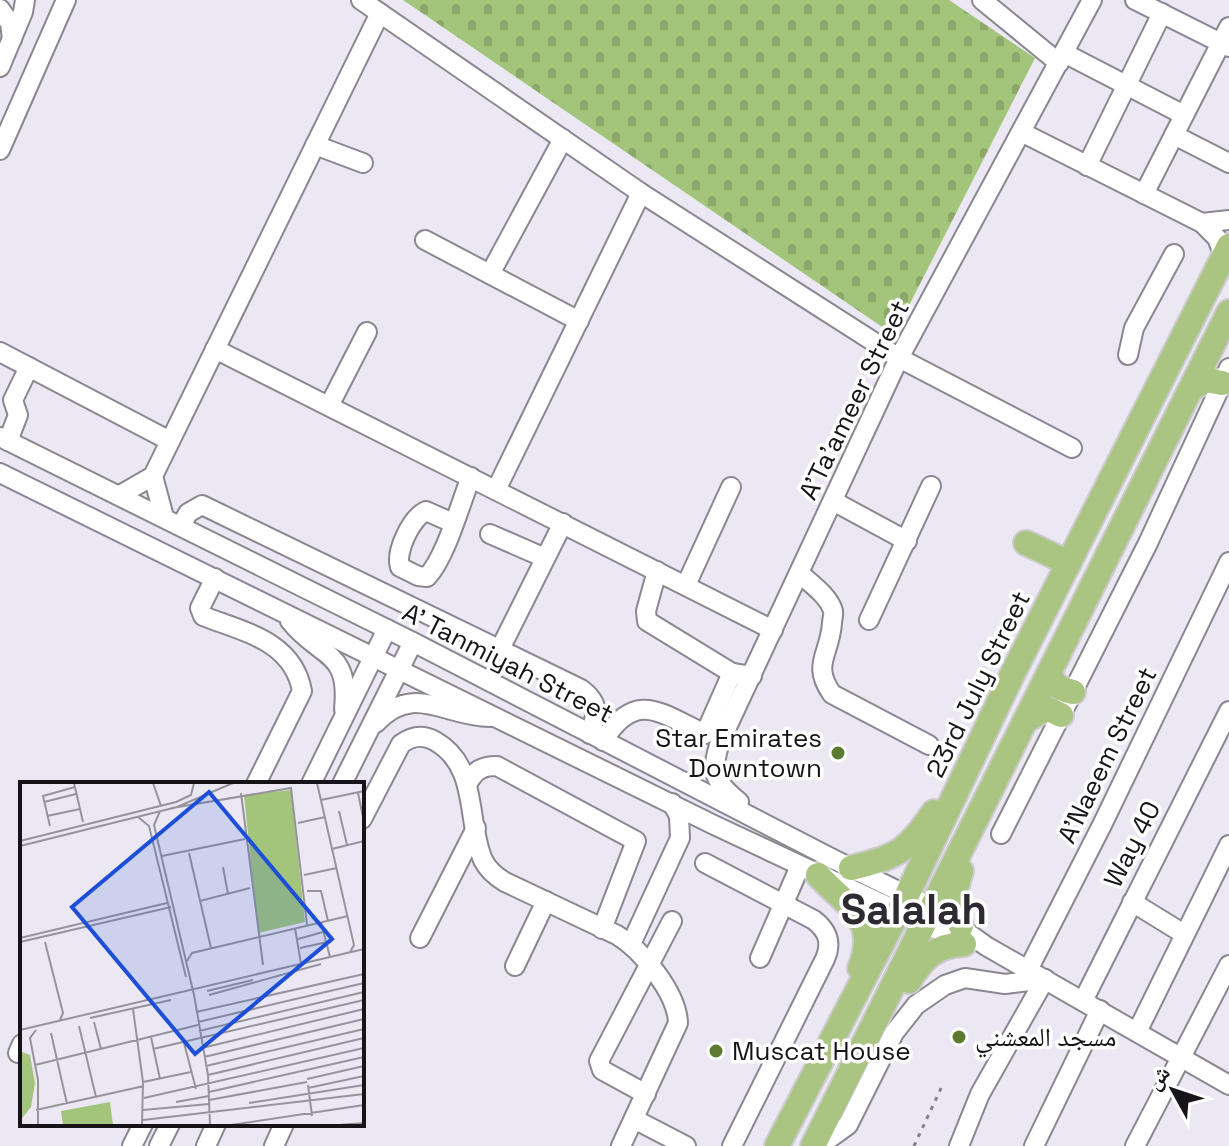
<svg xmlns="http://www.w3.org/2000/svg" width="1229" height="1146" viewBox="0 0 1229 1146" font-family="'Space Grotesk','Noto Naskh Arabic',sans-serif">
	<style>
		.cemetery { fill: url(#cemetery-stones) }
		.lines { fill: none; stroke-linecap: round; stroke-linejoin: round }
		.minor-casing { stroke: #8a8791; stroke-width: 22 }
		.major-casing { stroke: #cccbcc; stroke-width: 28 }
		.path { stroke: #838087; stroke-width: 3; stroke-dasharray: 4 6; stroke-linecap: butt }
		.minor { stroke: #fff; stroke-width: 18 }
		.major { stroke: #aac581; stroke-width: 24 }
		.poi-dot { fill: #5c7b30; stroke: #fff; stroke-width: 3 }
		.labels { text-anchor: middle; stroke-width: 7; stroke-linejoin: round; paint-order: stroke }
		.street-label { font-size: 26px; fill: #161418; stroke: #fff }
		.poi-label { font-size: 26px; fill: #161418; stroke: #fff; text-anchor: start }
		.town-label { font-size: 42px; font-weight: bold; fill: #2d2a32; stroke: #fff }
		.inset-road { fill: none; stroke: #96939b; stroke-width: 2 }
		.view { fill: #1d4ed8; fill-opacity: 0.15; stroke: #1d4ed8; stroke-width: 4 }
		.inset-edge { fill: none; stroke: #161418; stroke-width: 4 }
	</style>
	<defs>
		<pattern id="cemetery-stones" width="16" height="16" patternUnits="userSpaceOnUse" patternTransform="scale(2)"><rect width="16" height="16" fill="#a3c57b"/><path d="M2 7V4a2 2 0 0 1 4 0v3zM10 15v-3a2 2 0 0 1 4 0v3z" fill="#8ca86a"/></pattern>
	</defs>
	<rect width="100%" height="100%" fill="#ece8f3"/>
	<path class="cemetery" d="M403,0h546l86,58 -141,277z"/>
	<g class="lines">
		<defs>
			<g id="minor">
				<path d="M361,0l280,193 258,165 173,90"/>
				<path d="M982,0l77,63"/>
				<path d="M1135,0l94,47"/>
				<path d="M0,9l10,14 2,16"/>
				<path d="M1064,53l120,62"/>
				<path d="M0,67l23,-55 2,-12"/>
				<path d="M1021,132l181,91 15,15 7,18"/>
				<path d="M1174,135l55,28"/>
				<path d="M315,145l48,18"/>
				<path d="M0,150l66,-150"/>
				<path d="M1087,166l75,-153"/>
				<path d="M1144,194l85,-167"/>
				<path d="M1202,223l27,-3"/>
				<path d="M425,240l154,81"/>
				<path d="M490,274l73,-135"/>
				<path d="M215,349l558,281"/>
				<path d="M0,352l170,89"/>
				<path d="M1128,355l6,-27 40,-74"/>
				<path d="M329,406l38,-74"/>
				<path d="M0,437l413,205 422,218 98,48 53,38 243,139"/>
				<path d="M8,441l10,-26 -5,-15 16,-33"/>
				<path d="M0,473l714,352 254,119"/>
				<path d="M153,476l11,41"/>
				<path d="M496,490l145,-297"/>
				<path d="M120,495l33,-19 227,-463"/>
				<path d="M833,501l74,40"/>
				<path d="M453,523l-27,-12c-15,7 -31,41 -26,56l18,9 9,1c19,-20 33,-73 44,-100"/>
				<path d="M181,526l7,-13 14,-8 379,184c19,14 16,24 9,45"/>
				<path d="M490,534l55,24"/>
				<path d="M657,571l-11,40 1,10 85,52"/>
				<path d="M799,573c11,10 30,23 34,38 1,4 -1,8 -1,12 -2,32 -21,41 0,71l97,51"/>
				<path d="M215,578l-15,30 3,8c41,16 90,25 99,75l-46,93"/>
				<path d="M686,585l45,-98"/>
				<path d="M869,620l62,-134"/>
				<path d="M290,621c30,38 60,28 54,88"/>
				<path d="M500,649l63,-126"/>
				<path d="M376,723c37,-41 70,-6 114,-6"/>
				<path d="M603,741c33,-52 57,-28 102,-7l27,-61 20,3"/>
				<path d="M468,783c7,-13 14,-17 29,-17l139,75 -34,88"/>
				<path d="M311,784l76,-155"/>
				<path d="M342,784l71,-142"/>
				<path d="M739,802c-25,-21 -29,-28 -19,-60l179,-384 193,-358"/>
				<path d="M362,819l39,-75c11,-8 22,-10 34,-3 44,25 31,79 48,119 5,10 12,16 22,22l112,53c25,15 60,58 61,88l-57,123"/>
				<path d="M1001,834l147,-291 81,-175"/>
				<path d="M705,863l109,57c14,11 18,23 11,39l-93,187"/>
				<path d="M1132,902l52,32"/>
				<path d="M420,938l56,-110"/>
				<path d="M631,944l49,-106 -1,-22 -7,-13"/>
				<path d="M760,958l40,-92"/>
				<path d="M515,966l31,-65"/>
				<path d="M1028,970l74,-145 127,-263"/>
				<path d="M1083,1001l146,-290"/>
				<path d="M1137,1032l92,-187"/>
				<path d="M18,1053l4,-9"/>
				<path d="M646,1094l-44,-24 -3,-9 73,-140"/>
				<path d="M634,1119l52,27"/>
				<path d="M132,1146l11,-22"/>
				<path d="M159,1146l11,-22"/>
				<path d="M206,1146l10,-22"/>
				<path d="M274,1146l10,-22"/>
				<path d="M819,1146l29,-21 46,-92 22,-28 29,-20 20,-7 40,6 40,-5"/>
				<path d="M959,1146l21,-52 65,-115"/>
				<path d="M1034,1146l66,-136"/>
				<path d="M1135,1146l94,-181"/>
			</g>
			<g id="major">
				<path d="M1191,389l15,-9 16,3"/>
				<path d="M1026,543l43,20"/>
				<path d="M1049,673c5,13 11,16 24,19"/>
				<path d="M1025,721l21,-13 15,7"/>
				<path d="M851,868c48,-12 55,-16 83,-56"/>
				<path d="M961,871c-7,21 -9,36 0,55"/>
				<path d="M818,875c29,32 62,44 42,93"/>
				<path d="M909,981c14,-23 27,-36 55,-37"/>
				<path d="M777,1146l130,-251 107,-224 215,-425"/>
				<path d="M813,1146l416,-834"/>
			</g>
		</defs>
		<use href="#minor" class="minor-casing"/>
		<use href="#major" class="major-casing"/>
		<path class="path" d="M914,1146l29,-62"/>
		<use href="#minor" class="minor"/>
		<use href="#major" class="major"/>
	</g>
	<g class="poi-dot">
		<circle cx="838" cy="753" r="8"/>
		<circle cx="959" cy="1037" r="8"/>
		<circle cx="716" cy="1051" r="8"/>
	</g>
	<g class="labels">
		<g class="street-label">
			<text transform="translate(854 400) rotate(-64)" y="9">A'Ta'ameer Street</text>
			<text transform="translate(508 663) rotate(27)" y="9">A' Tanmiyah Street</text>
			<text transform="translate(978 684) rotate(-64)" y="9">23rd July Street</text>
			<text transform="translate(1107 755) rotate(-64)" y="9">A'Naeem Street</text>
			<text transform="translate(1132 844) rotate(-63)" y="9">Way 40</text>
		</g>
		<g class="poi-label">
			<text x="822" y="747" text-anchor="end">Star Emirates<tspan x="822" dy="30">Downtown</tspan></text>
			<text x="975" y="1046">مسجد المعشني</text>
			<text x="732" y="1060">Muscat House</text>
		</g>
		<g class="town-label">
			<text x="914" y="924">Salalah</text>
		</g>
	</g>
	<g transform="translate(20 782)">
		<rect width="344" height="344" fill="#ece8f3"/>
		<path d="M271,8l14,132 -47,11 -14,-138zM0,269l10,4 5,28 -4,24 -11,14z" fill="#a3c57b"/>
		<path d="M90,320l3,23h-50l-2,-14z" fill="#a3c57b"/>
		<path class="inset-road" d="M54,1l9,39M133,1l8,23M297,1l37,162 -4,7M221,11l22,172M338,11l6,29M301,18l43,-9M24,20l32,-8M152,26l119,-20 16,137M140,29l-6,14 40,170 14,80 2,50M319,29l8,34M27,34l33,-7M118,35l11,9 37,151M278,41l27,-6M30,44l-7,-30 32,-9M0,59l156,-39 15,-7 3,-12M0,64l157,-39 56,-24M312,67l32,-8M169,71l22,95M142,74l83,-17M203,85l5,27M284,93l33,-7M287,109h14l7,30M180,119l50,-13M301,140l9,35M275,146l6,36M0,156l147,-35M278,157l25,-7M0,160l151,-35M25,160l18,71 -3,7M280,166l32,-7M167,179l5,-8 156,-37M187,209l46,-11M189,213l112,-31M113,227l10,73 -1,43M176,230l168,-38M70,236l81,-18M74,240l7,27M178,240l166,-39M59,244l17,71M0,248l344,-81M16,248l-6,8 8,42v45M179,249l165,-39M31,251l16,71M131,255l9,42M164,261l12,46M182,266l162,-39M133,267l211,-49M184,275l160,-38M15,283l163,-40M186,284l158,-37M188,293l156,-37M287,297l57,-13M123,300l48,-10M288,303l4,31M288,306l56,-12M189,310l155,-35M124,316l220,-50M189,318l98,-18M156,320l33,-6M229,321l115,-18M16,328l108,-24M123,328l66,-6M123,338l221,-26M211,343l133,-20M319,343l25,-2"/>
		<path class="view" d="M189,10l123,147 -137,115 -123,-147z"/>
		<rect width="344" height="344" class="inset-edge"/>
	</g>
	<g transform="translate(1173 1090) rotate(310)" stroke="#ffffff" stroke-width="6" paint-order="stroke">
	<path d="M0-6L14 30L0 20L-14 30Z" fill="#161418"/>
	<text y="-12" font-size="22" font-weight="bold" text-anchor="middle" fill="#161418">ش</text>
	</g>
</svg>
